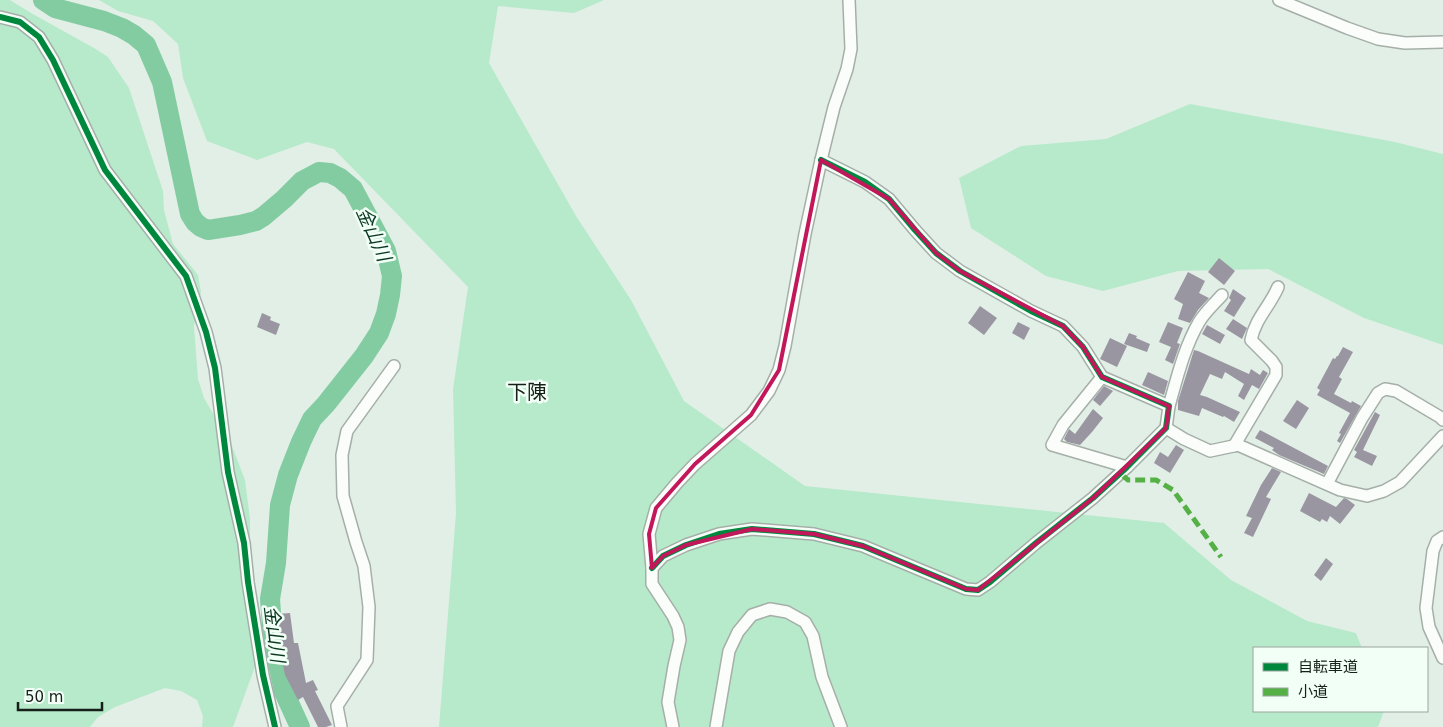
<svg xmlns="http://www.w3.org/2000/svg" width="1443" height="727" viewBox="0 0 1443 727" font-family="'DejaVu Sans','Noto Sans JP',sans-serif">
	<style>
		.green { fill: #b7eaca }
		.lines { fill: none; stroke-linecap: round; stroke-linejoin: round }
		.river { stroke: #83cca2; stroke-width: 20 }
		.building { fill: #9a96a1 }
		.minor-casing { stroke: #a5afa8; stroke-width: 14 }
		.minor { stroke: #fbfdfb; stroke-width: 11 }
		.quiet { stroke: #55b145; stroke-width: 5; stroke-dasharray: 10 5; stroke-linecap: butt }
		.cycleway-casing { stroke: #f1fff6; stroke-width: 9 }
		.cycleway { stroke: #00873e; stroke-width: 6 }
		.marked { fill: none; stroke: #c2185b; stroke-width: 4; stroke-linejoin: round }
		.labels { text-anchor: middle; stroke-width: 5; stroke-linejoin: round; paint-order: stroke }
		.water-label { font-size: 19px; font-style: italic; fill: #0b3620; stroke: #f1fff6 }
		.quarter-label { font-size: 20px; fill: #171f1a; stroke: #f1fff6 }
	</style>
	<rect width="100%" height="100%" fill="#e2efe6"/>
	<g class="green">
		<path d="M0,0h10l21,13 63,35 14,9 21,31 34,103 1,19 9,34 25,31 3,17 -7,35 4,52 6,19 28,48 13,34 5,39v36l14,87 -31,85h-31l1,-11 -6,-16 -16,-9 -16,-3 -50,19 -17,10 -8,10h-90z"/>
		<path d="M99,0h505l-30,13 -76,-7 -9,57 87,153 55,84 53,101 121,85 359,37 67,57 76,41 49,12 6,15h-108v63h130l-6,16h-939l17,-214 -3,-124 15,-102 -134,-138 -27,-7 -50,18 -50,-19 -24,-63 -5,-34 -25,-23 -35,-10z"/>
		<path d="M1190,104l205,38 48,12v191l-79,-27 -96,-49 -90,2 -75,20 -57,-15 -75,-48 -12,-50 62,-32 85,-7z"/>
	</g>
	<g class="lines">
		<path class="river" d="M43,0l12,8 49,13 18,7 12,7 12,10 16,37 28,132 5,8 6,5 7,3 32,-5 16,-4 8,-5 20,-17 18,-18 17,-9 11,1 10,5 13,11 33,62 6,25 -2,19 -4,19 -7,19 -15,23 -38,48 -14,15 -11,23 -13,33 -8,30 -4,58 -6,36 3,40 11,53 16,35"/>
	</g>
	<g class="building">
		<path d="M1219,258l16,13 -11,14 -16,-13z"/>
		<path d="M1188,272l17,9 -6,12 10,5 -11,12 -8,13 -12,-4 5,-15 -9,-5z"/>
		<path d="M1233,289l13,9 -12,19 -10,-6 7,-11 -2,-2z"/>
		<path d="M980,306l17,12 -13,17 -16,-12z"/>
		<path d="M262,313l9,4 -1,3 10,4 -4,11 -19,-8z"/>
		<path d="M1233,319l14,9 -5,11 -16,-10z"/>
		<path d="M1018,322l12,6 -6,12 -12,-7z"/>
		<path d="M1168,322l15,6 -6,15 3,1 -7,20 -8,-4 6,-13 -12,-5z"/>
		<path d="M1207,325l18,10 -5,9 -18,-10z"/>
		<path d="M1129,333l8,3 -1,2 14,6 -3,8 -23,-8z"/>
		<path d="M1110,338l17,8 -10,21 -17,-8z"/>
		<path d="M1343,347l10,5 -14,25 3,2 -8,15 17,9 1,-2 9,5 -21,37 -3,-2 4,-7 -2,-1 11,-20 -33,-18 3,-5 -3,-2 16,-30 2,1 2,-3h1z"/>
		<path d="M1194,350l4,1 51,23 2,-5 9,6 3,-5 5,3 -9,16 -7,-4 -8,15 -6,-4 6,-12 -19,-12 -3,7 -12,-5 -10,21 7,2 33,15 -6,10 -10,-6 -1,1 -21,-9 -3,8 -21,-6v-9z"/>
		<path d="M1148,372l20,9 -4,14 -22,-10z"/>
		<path d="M1104,386l9,5 -13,15 -7,-6z"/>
		<path d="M1297,400l12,8 -13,21 -13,-8z"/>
		<path d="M1093,409l10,9 -11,14 -12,13 -13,-3 -3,-3 5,-10 6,5z"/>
		<path d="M1375,412l5,3 -17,35 14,6 -5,10 -18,-9 3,-5 -3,-2z"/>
		<path d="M1260,430l68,36 -4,8 -45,-19 -7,-5 2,-2 -19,-10z"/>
		<path d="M1176,445l8,5 -14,23 -16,-10 6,-11 8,5z"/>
		<path d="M1272,468l9,4 -15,25 5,2 -18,38 -9,-4 8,-15 -6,-2 15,-31z"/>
		<path d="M1309,493l27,14 8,-9 3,1 8,6 -15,19 -10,-8 -3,6 -5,-3 -2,3 -20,-11z"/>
		<path d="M1326,558l7,6 -12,17 -7,-6z"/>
		<path d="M290,613l4,30h4l8,40 7,-3 5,10 -3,1 17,34 -6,2h-8l-15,-30 -5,3 -13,-25 -6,-29h2l-4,-32z"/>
	</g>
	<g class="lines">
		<defs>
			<g id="minor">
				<path d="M1279,0l68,28 31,11 27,4 38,-1"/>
				<path d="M0,17l20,5 19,15 14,23 52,110 81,106 20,56 9,36 13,104 16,71 4,39 15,93 12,52"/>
				<path d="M1102,377l-39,48 -11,20 75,22"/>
				<path d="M1169,406c8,-28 15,-58 30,-84 6,-10 15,-18 23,-27"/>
				<path d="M1166,428l18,11 26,12 28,-6 102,45 27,6 17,-5 16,-9 43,-46"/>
				<path d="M1234,446l42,-71v-8l-4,-6 -21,-21c4,-21 19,-34 27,-53"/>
				<path d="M1327,484l35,-66 16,-25 7,-4 11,2 44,26 3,3"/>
				<path d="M1443,537l-6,4 -4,10 -7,57 3,19 14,31"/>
				<path d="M652,568l11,-12 23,-11 33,-11 33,-5 62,5 49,12 103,43 12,1 12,-8 46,-39 57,-45 34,-31 39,-39 3,-22 -67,-29 -19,-30 -20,-21 -32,-15 -71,-40 -24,-18 -21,-23 -26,-31 -24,-17 -44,-22"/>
				<path d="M341,727l-4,-21 30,-46 2,-53 -5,-41 -8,-24 -13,-46 -1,-41 5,-24 47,-65"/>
				<path d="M673,727l-5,-25 6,-36 6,-26 -2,-13 -5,-11 -21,-32v-16l-3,-34 7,-26 21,-25 18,-19 56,-49 18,-24 10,-21 6,-24 20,-112 16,-74 13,-53 13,-38 4,-20 -2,-49"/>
				<path d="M716,727l13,-76 9,-19 14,-17 18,-6 17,3 18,10 8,14 9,41 19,50"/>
			</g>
		</defs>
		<use href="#minor" class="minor-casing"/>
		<use href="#minor" class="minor"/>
		<path class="quiet" d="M1122,475l6,5h28l17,10 48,67"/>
		<defs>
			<g id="cycleway">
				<path d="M0,17l20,5 19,15 14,23 52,110 81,106 20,56 9,36 13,104 16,71 4,39 15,93 12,52"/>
				<path d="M652,568l11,-12 23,-11 33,-11 33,-5 62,5 49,12 103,43 12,1 12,-8 46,-39 57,-45 34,-31 39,-39 3,-22 -67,-29 -19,-30 -20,-21 -32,-15 -71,-40 -24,-18 -21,-23 -26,-31 -24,-17 -44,-22"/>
			</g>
		</defs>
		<use href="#cycleway" class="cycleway-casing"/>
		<use href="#cycleway" class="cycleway"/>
	</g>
	<path class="marked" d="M821,160l68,39 47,54 24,18 103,55 20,21 19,30 67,29 -3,22 -73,70 -115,92 -12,-1 -103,-43 -49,-12 -62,-5 -66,16 -23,11 -11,12 -3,-34 7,-26 39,-44 56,-49 28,-45z"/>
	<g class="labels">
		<g class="water-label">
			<text transform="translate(374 234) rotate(66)" y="7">金山川</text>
			<text transform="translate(275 634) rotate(83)" y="7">金山川</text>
		</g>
		<g class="quarter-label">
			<text x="527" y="399">下陳</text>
		</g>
	</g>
	<rect x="1253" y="647" width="175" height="65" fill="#f1fff6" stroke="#9aa59e"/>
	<rect x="1263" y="663" width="25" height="8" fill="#00873e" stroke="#9aa59e"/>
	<text x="1298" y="672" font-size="15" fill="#171f1a">自転車道</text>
	<rect x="1263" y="688" width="25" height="8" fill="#55b145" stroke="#9aa59e"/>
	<text x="1298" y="697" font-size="15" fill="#171f1a">小道</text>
	<path d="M18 702v8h84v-8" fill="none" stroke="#171f1a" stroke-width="2.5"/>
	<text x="25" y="702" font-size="15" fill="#171f1a" stroke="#f1fff6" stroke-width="4" paint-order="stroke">50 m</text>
</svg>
